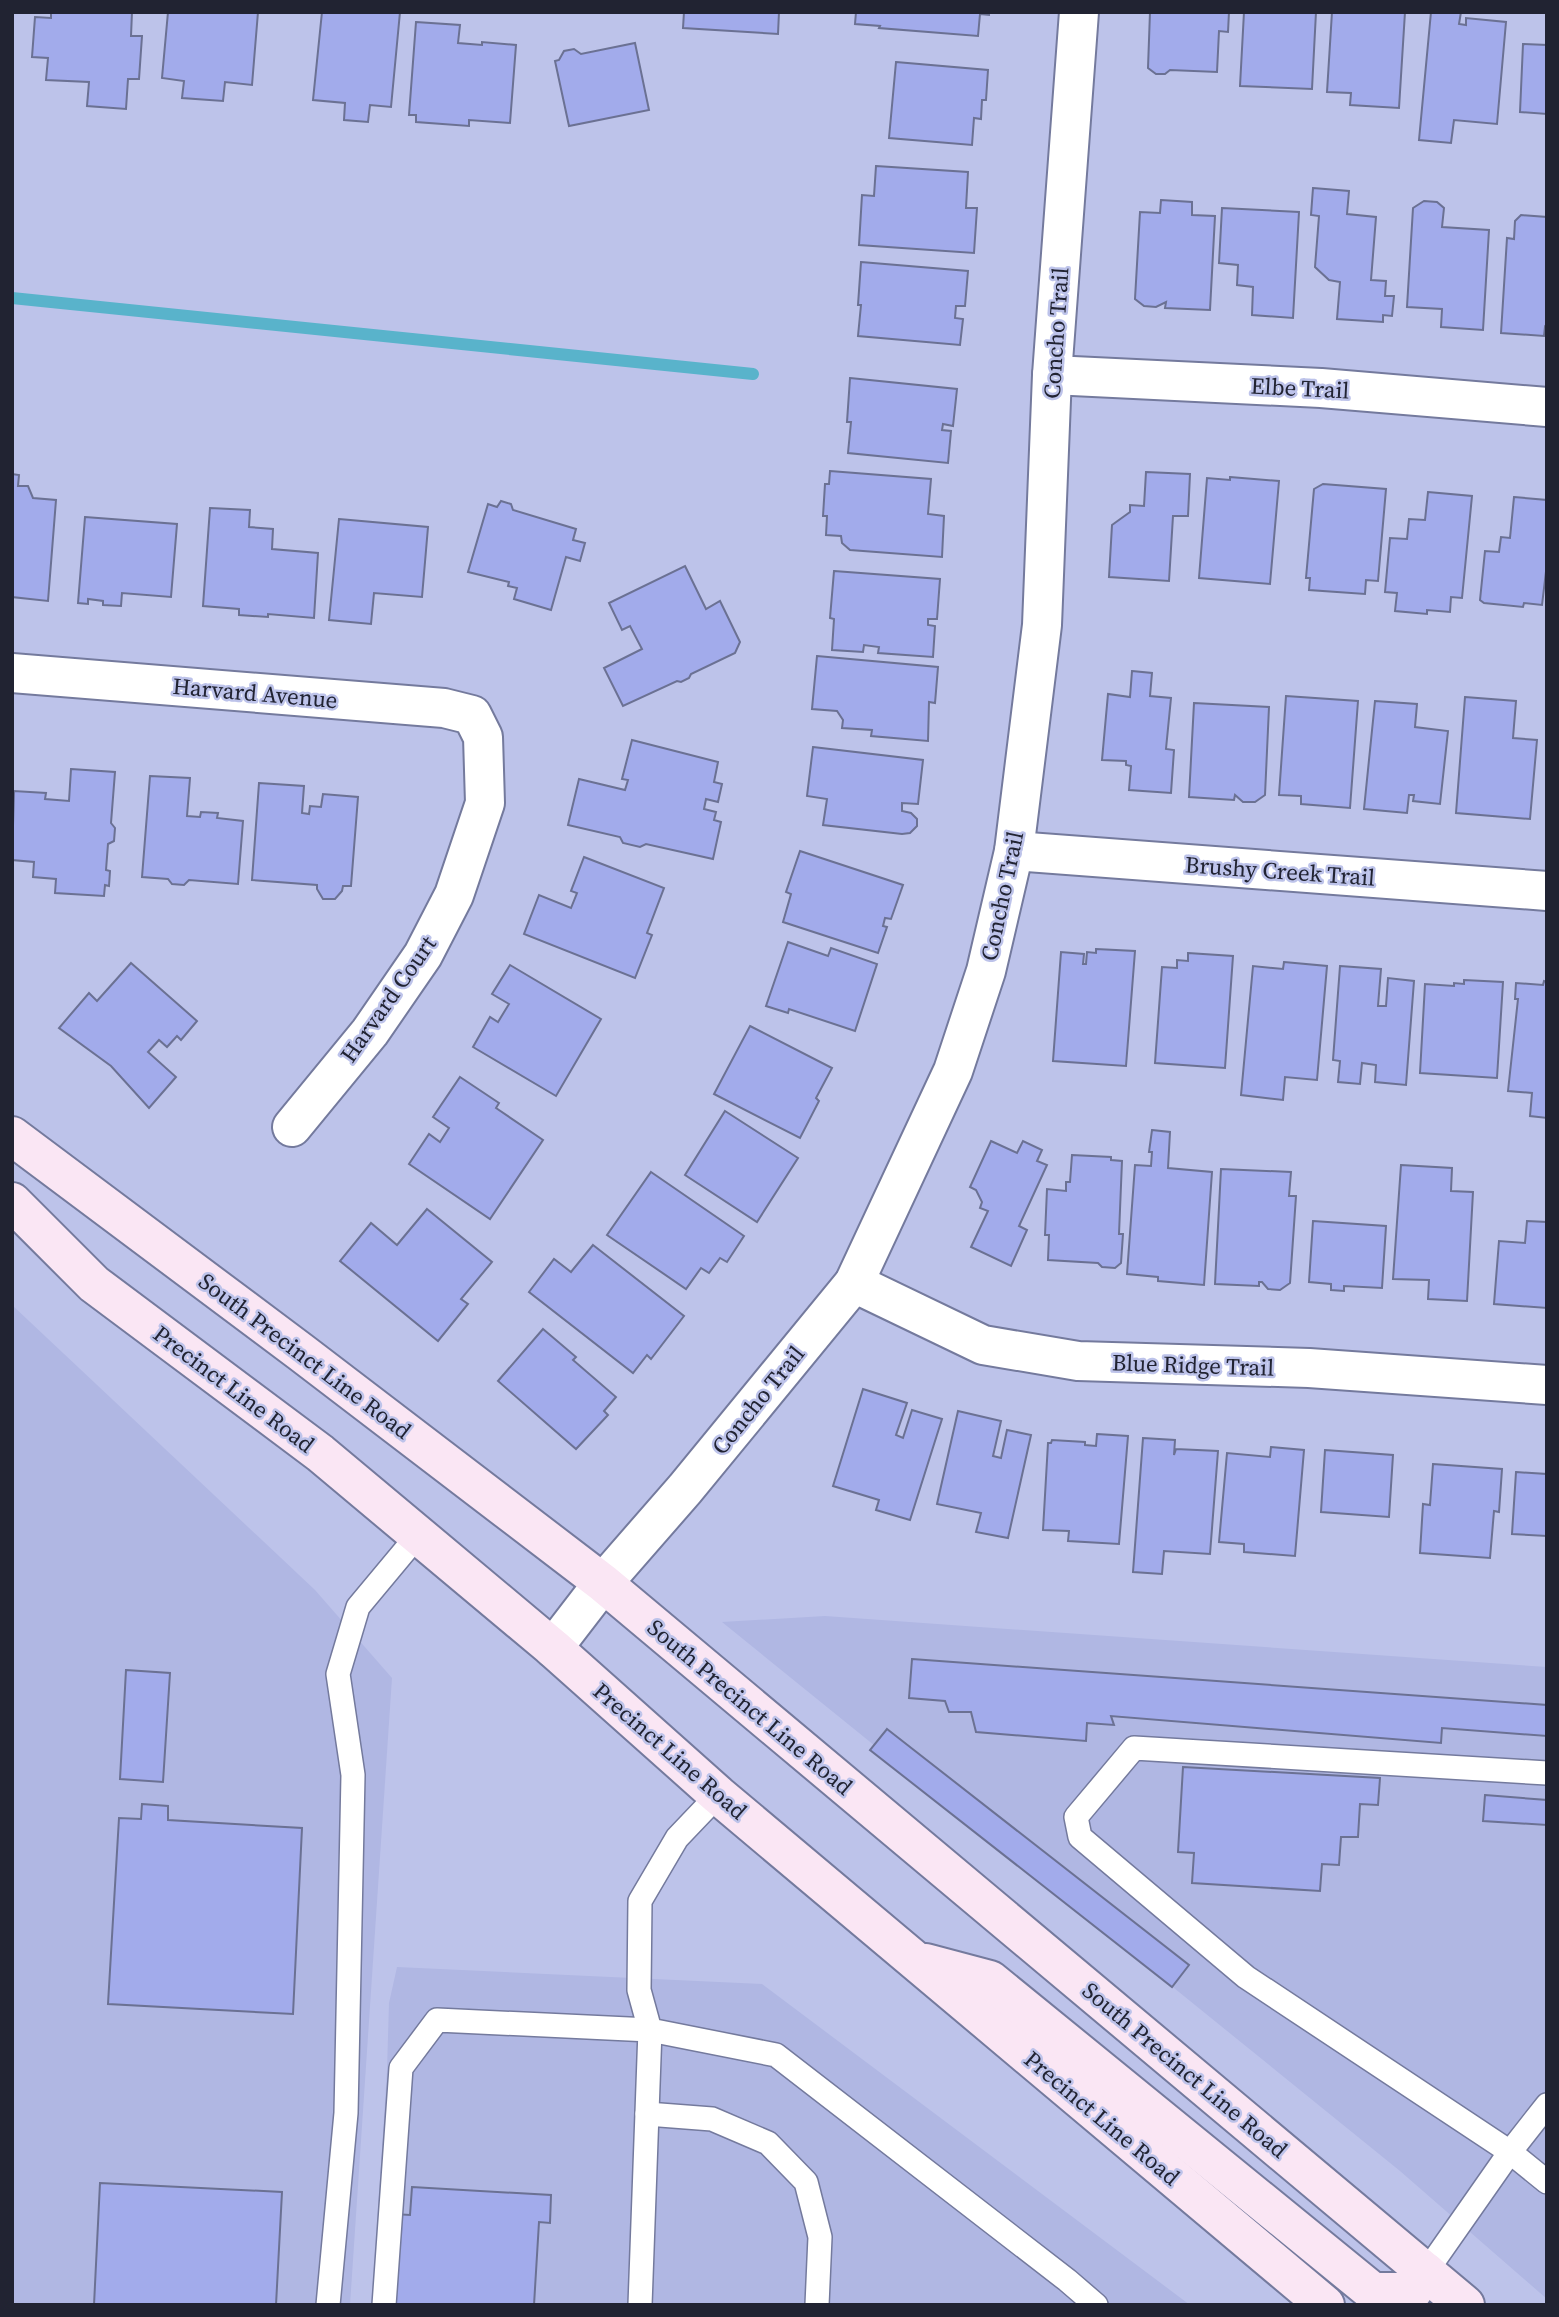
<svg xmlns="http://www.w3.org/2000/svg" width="1559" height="2317" viewBox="0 0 1559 2317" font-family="'Source Serif 4',serif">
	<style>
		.built { fill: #b0b7e3 }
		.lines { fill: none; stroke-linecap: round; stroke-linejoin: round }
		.stream { stroke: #59b3cb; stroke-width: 12 }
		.building { fill: #a2abeb; stroke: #6b7193; stroke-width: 2 }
		.service-casing { stroke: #747a9d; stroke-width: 26 }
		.minor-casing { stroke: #747a9d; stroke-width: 42 }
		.secondary-casing { stroke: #747a9d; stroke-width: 42 }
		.service { stroke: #fff; stroke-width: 23 }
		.minor { stroke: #fff; stroke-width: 38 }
		.secondary { stroke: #fae6f4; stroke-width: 38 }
		.labels { text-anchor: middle; stroke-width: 5; stroke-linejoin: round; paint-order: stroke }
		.street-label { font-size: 23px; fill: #212332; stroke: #bdc3ea }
	</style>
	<rect width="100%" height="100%" fill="#bdc3ea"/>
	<g class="built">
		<path d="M12,1305l303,285 77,88 -42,627h-338z"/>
		<path d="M825,1616l722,51v632l-147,-128 -678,-549z"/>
		<path d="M397,1967l365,17 428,321h-818l15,-235 2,-67z"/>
	</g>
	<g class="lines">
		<path class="stream" d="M12,298l741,76"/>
	</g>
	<g class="building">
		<path d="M51,12h81l-1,24h11l-3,43h-11l-2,30 -39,-3 2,-24 -43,-2 2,-22 -16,-1 3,-40 16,1z"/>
		<path d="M168,12h90l-6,73 -27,-3 -2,19 -41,-3 2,-17 -22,-3z"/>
		<path d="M322,12h78l-9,95 -21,-2 -2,17 -24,-2 1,-17 -32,-3z"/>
		<path d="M684,12h95l-1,22 -95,-6z"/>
		<path d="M856,12h133v3l-9,-1 -2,22 -99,-8 1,-2 -25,-2z"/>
		<path d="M1150,12h79l-1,20 -9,-1 -2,41 -47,-2 -5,4h-9l-8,-6z"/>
		<path d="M1244,12h72l-4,77 -72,-3z"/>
		<path d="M1332,12h73l-6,96 -49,-3 1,-12 -24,-1z"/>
		<path d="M1431,12h30l-2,12 7,1v-7l40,4 -9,102 -43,-4 -3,23 -32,-3z"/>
		<path d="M416,22l44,3 -2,18 24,2v-3l34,3 -6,78 -41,-3v6l-53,-4v-7h-7z"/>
		<path d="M635,43l14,67 -80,16 -14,-65 4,-1 5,-9 10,-2 7,5z"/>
		<path d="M1523,44l24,1v69l-27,-2z"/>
		<path d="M896,62l92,8 -2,30h-4l-1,19 -7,-1 -2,27 -83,-7z"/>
		<path d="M876,166l92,6 -2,36h11l-3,45 -115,-8 3,-50 12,1z"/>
		<path d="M1313,188l36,3 -2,23 29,3 -5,63 15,1 -1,15h9l-2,20 -9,-1v7l-46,-3 3,-37 -11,-2 -14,-13 4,-51 -8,-1z"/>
		<path d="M1161,200l31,2v13l23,1 -5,94 -45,-2 1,-6 -10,5 -12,-1 -9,-7 5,-87 20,1z"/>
		<path d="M1424,201l13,1 7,6 -2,19 47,3 -6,100 -42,-3 1,-18 -35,-2 6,-99z"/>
		<path d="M1222,208l77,4 -6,106 -41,-3 1,-28 -16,-2 1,-20 -19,-2z"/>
		<path d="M1521,215l26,2v112l-2,-2 -1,9 -43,-3 6,-95 7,1 1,-18z"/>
		<path d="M861,262l107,9 -3,35h-9l-1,12 8,1 -3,26 -102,-9 3,-31h-3z"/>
		<path d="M850,378l107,11 -4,37 -10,-2 -1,6 9,1 -3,32 -100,-10 3,-31h-4z"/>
		<path d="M830,471l101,8 -3,35 16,2 -2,41 -92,-7 -8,-7 -1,-7 -15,-1 1,-19h-4l2,-32h4z"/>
		<path d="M1146,472l44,2 -2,42h-15l-4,65 -60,-4 3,-52 18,-13v-7l14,1z"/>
		<path d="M12,474l7,1 -1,11h10l5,12 23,2 -8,101 -36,-4z"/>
		<path d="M1230,477l49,4 -9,103 -71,-6 8,-100 23,2z"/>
		<path d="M1323,484l63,5 -8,92 -12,-1 -1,14 -56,-4 1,-12h-4l8,-89z"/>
		<path d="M1428,492l44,4 -10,102 -11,-1 -1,15 -23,-2v4l-32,-3 2,-18 -12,-1 5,-54 17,1 2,-20 16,1z"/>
		<path d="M1514,497l33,3v63l-5,42 -18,-2 -1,4 -39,-4 -4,-3 5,-49 14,1 2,-15 9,1z"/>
		<path d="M501,501l10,3 2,6 63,19 -3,11 12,3 -5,18 -14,-4 -15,53 -37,-11 3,-11 -9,-2 1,-4 -41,-10 20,-68 9,3z"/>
		<path d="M210,508l40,2 -1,17 24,2 -1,20 46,4 -4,65 -46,-4v3l-29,-2v-6l-36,-3z"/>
		<path d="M85,517l92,7 -6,73 -49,-4 -1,13 -18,-1v-4l-15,-2v5l-10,-1z"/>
		<path d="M339,519l89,8 -6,70 -48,-4 -3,31 -42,-4z"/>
		<path d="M685,566l21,43 14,-8 20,41 -5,11 -44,21 -2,4 -8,4 -4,-1 -54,25 -19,-38 38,-19 -12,-23 -8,4 -13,-27z"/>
		<path d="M834,571l106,8 -3,40h-9v6l7,1 -2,31 -55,-4 1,-6 -15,-2 -1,7 -31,-2 2,-31 -4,-1z"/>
		<path d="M817,656l121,11 -3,36 -6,-1 -1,39 -57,-5 1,-6 -30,-2 1,-8 -6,-9 -25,-2z"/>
		<path d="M1132,671l20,2 -2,23 21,2 -5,51 8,1 -3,43 -42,-3 2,-24 -5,-1v-4l-24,-1 6,-66 22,3z"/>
		<path d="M1286,696l72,5 -8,107 -49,-4v-8l-22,-1z"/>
		<path d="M1465,697l51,4 -3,37 24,2 -7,79 -74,-6z"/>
		<path d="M1375,701l42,3 -2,23 33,4 -8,73 -27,-3 1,-6h-5l-2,18 -43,-4z"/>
		<path d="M1194,703l75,4 -4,88 -10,7h-12l-8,-7 -1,5 -45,-3z"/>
		<path d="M632,740l86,22 -4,20 8,2 -4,18 -12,-3 -2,10 12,3 -2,8 7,2 -8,37 -67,-15 -6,3 -17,-4 -3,-6 -52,-12 11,-46 46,11 3,-10 -6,-1z"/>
		<path d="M813,747l110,13 -5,44 -16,-1v8l9,2 6,6v7l-7,7 -8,1 -79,-9 4,-26 -20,-3z"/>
		<path d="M71,769l44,3 -4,51 4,5 -1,13 -6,3 -2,26 4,1 -1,15 -4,-1 -1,11 -49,-3 1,-14 -23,-2 1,-15 -22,-2 2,-69 32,2 -1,6 24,2z"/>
		<path d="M150,776l40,2 -3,38 13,1 1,-5 17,1 -1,5 26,3 -5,63 -49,-4 -5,5 -12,-1 -4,-5 -26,-2z"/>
		<path d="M259,783l45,3 -2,27 7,1 1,-8 11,1 2,-13 35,3 -7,89h-8l-1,5 -7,8h-12l-6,-10v-4l-65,-5z"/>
		<path d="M800,851l103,34 -12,34 -6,-1 -2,8 4,1 -9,26 -95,-31 8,-28 -5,-2z"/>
		<path d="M584,857l80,31 -17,45 5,2 -17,43 -111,-44 15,-39 32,13 6,-15 -6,-2z"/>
		<path d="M788,942l40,14 3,-8 46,16 -22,67 -66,-22 -1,4 -22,-7z"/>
		<path d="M1096,949l39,2 -9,115 -73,-5 8,-109 23,2 -1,10h3l1,-12 9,1z"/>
		<path d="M1188,953l45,3 -8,112 -70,-5 7,-96 15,1v-8l11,1z"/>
		<path d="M1284,962l43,4 -10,114 -32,-3 -2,23 -42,-5 12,-129 30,3z"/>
		<path d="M131,963l66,58 -16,19 -4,-4 -10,11 -8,-7 -11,12 28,25 -27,31 -38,-42 -52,-38 30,-35 8,8z"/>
		<path d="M510,965l91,54 -45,77 -83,-49 17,-30 8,5 11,-18 -17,-10z"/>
		<path d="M1340,966l41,3 -3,37h8l2,-28 26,3 -8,104 -31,-3 1,-17 -14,-2 -2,21 -22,-2 2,-21 -7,-1z"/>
		<path d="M1464,980l39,2 -6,96 -77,-5 5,-89 29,2v-3l10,1z"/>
		<path d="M1544,981l3,1v136l-17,-2 2,-23 -24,-2 10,-92h-3l1,-16 27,2z"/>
		<path d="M750,1026l82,42 -16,30 3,3 -19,37 -86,-44z"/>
		<path d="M460,1077l39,26 -3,5 47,32 -53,79 -81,-55 20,-30 11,8 9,-14 -16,-11z"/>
		<path d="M725,1111l73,47 -41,64 -72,-47z"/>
		<path d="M1152,1130l18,2 -2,36 44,4 -8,113 -46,-4v-4l-31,-3 8,-109 16,1 1,-14h-3z"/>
		<path d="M991,1141l26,12 6,-12 19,9 -5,11 10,4 -28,61 8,4 -16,36 -40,-19 17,-36 -8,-3 2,-6 -6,-12 -6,-3z"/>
		<path d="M1072,1155l39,2v3l11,1 -3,73h4l-2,29 -6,5 -13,-1 -4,-4 -50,-3 1,-25h-4l2,-46 19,2v-9h4z"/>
		<path d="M1401,1165l51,3 -1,23 22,1 -6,109 -39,-2 1,-19 -36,-1z"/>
		<path d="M1221,1169l70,3 -2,24h7l-6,87 -10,7 -12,-1 -6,-7h-3v4l-44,-2z"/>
		<path d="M651,1172l93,64 -17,26 -7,-4 -11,15 -8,-5 -15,21 -79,-54z"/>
		<path d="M427,1209l65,53 -31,37 7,5 -30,37 -98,-80 31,-38 26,22z"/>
		<path d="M1313,1221l73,5 -4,62 -38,-2v5l-13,-1v-6l-22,-2z"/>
		<path d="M1527,1221l20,1v86l-53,-4 5,-63 26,2z"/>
		<path d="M593,1245l91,71 -33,43 -4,-4 -14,18 -104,-81 25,-33 17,13z"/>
		<path d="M543,1329l33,28 -3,3 43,37 -12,14 4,4 -32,34 -78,-68z"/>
		<path d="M863,1389l44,14 -11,32 7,3 9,-28 30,9 -32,101 -34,-10 3,-10 -46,-14z"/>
		<path d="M958,1411l43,10 -8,35 8,2 6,-28 24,5 -23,103 -32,-6 5,-19 -44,-9z"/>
		<path d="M1097,1434l31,2 -9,108 -51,-3 1,-10 -26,-1 5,-87h3l1,-3 33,2v3l11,1z"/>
		<path d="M1143,1438l32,2 -1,15 2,-6 42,2 -8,103 -46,-3 -2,23 -29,-2z"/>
		<path d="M1271,1447l33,3 -9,106 -51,-4v-8l-25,-2 8,-89 43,4z"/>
		<path d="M1325,1450l68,5 -4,62 -68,-5z"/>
		<path d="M1433,1464l69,5 -3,43 -5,-1 -4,47 -70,-5 3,-49 7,1z"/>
		<path d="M1516,1472l31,2v62l-35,-2z"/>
		<path d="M912,1659l635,46v31l-105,-8 -1,15 -330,-27 3,9 -27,-2 -1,18 -110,-9 -5,-20h-22l-4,-11 -36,-3z"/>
		<path d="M126,1670l44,3 -7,109 -43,-3z"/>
		<path d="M887,1729l302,236 -17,22 -302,-237z"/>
		<path d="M1183,1767l197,11 -2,27 -18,-1 -2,33h-17l-2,28 -17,-1 -2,27 -128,-8 2,-30 -16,-1z"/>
		<path d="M1485,1795l62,5v25l-64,-4z"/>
		<path d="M142,1804l26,2v14l134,8 -9,186 -185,-10 11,-186 22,1z"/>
		<path d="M100,2183l182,9 -6,113h-182z"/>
		<path d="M412,2187l139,8 -1,28 -11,-1 -5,83h-146l6,-91 16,1z"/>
	</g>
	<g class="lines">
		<defs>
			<g id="service">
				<path d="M1547,1773l-413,-25 -58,69 4,20 166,140 264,175 37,30"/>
				<path d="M718,1795l-41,43 -37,63 -1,89 11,40 126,25 291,225 29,25"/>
				<path d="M647,2114l65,5 56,24 38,39 14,55 -3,68"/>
				<path d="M1426,2272l84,-120 37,-47"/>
				<path d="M328,2305l18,-192 7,-338 -15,-101 20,-67 60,-72"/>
				<path d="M384,2305l17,-237 36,-48 213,10 -10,275"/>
			</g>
			<g id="minor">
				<path d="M1052,375l269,13 226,19"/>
				<path d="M12,673l432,35 28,7 11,22 2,66 -31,92 -31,60 -53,77 -78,95"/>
				<path d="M1014,851l533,40"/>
				<path d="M854,1283l129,62 95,16 231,7 238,17"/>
				<path d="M553,1648l50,-65 82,-94 169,-206 99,-212 33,-100 28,-120 28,-226 10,-250 27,-363"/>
			</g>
			<g id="secondary">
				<path d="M12,1136l290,217 301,230 862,722"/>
				<path d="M12,1202l82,82 226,169 233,195 165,147 607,510"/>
				<path d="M926,1963l64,17 383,312h39l14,-20"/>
			</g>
		</defs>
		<use href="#service" class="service-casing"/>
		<use href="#minor" class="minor-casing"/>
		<use href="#secondary" class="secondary-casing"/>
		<use href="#service" class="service"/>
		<use href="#minor" class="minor"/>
		<use href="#secondary" class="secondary"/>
	</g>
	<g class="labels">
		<g class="street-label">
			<text transform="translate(1056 333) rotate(-86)" y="8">Concho Trail</text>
			<text transform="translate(1300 388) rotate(3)" y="8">Elbe Trail</text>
			<text transform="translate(255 693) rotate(5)" y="8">Harvard Avenue</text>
			<text transform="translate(1280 871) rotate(4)" y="8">Brushy Creek Trail</text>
			<text transform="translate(1002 896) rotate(-78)" y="8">Concho Trail</text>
			<text transform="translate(388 999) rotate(-55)" y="8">Harvard Court</text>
			<text transform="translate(305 1356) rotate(37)" y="8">South Precinct Line Road</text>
			<text transform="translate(1193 1365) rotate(2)" y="8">Blue Ridge Trail</text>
			<text transform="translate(234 1389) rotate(37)" y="8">Precinct Line Road</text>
			<text transform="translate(758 1400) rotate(-51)" y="8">Concho Trail</text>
			<text transform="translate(750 1707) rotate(40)" y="8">South Precinct Line Road</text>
			<text transform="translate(670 1751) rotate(41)" y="8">Precinct Line Road</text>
			<text transform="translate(1185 2070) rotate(40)" y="8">South Precinct Line Road</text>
			<text transform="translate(1102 2118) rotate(40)" y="8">Precinct Line Road</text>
		</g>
	</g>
	<rect width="1559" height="2317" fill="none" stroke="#212332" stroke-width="28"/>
</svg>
